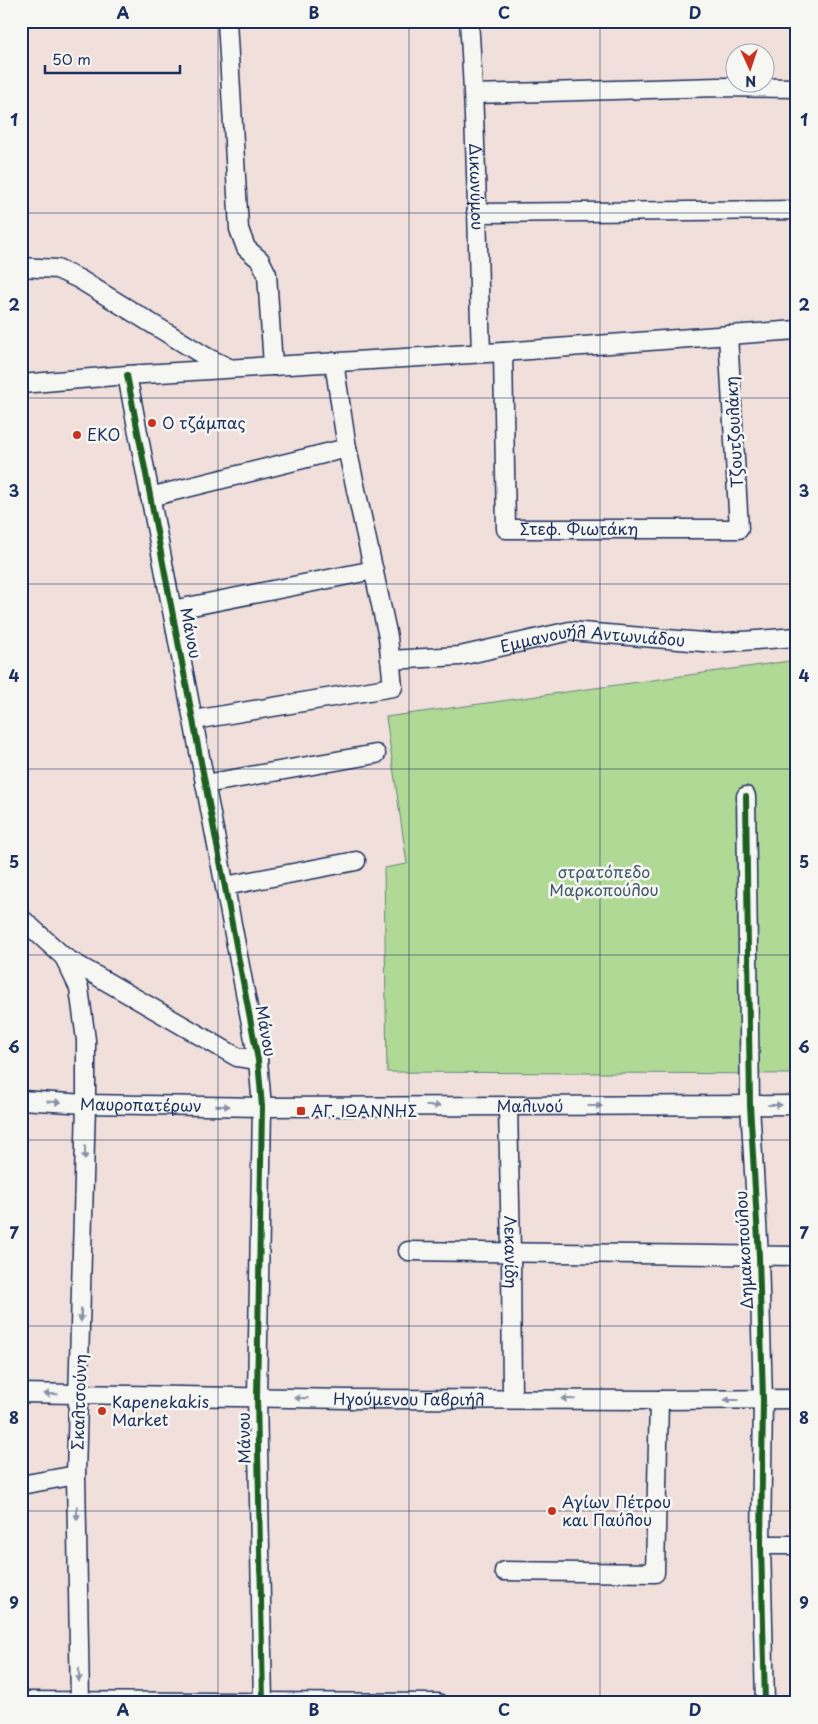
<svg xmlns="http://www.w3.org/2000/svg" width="818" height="1724" viewBox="0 0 818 1724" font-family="'Playpen Sans',sans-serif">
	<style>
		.green { fill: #b0d996; stroke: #66847a }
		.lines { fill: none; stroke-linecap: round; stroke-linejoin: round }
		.minor-casing { stroke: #1b2f5e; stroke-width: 21 }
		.minor { stroke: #f6f6f2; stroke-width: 18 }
		.cycleway-casing { stroke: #f6f6f2; stroke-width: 9 }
		.cycleway { stroke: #1b5e20; stroke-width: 6 }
		.oneway { fill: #8892a8 }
		.grid { fill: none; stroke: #1b2f5e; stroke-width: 1; stroke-opacity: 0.55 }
		.poi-dot { fill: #c8321e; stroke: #f6f6f2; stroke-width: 2 }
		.labels { text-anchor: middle; stroke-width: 5; stroke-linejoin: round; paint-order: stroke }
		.street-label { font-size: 16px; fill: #1b2f5e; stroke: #f6f6f2 }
		.poi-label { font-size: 16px; fill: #1b2f5e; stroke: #f6f6f2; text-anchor: start }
		.park-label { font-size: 16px; fill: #405a6c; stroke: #f6f6f2 }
		.neatline { fill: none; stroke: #1b2f5e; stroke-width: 2 }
		.grid-label { font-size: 16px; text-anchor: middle; font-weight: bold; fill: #1b2f5e }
	</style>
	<rect width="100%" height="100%" fill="#f0dfdb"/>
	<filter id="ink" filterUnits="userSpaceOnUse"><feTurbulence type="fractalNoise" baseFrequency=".02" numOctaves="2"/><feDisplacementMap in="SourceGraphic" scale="10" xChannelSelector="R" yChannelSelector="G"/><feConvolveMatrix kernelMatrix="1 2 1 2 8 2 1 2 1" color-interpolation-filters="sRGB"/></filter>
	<g filter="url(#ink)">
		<path class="green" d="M797,660v414l-410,-2 -3,-204 23,-4 -21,-147z"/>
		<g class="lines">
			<defs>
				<g id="minor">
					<path d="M227,21l12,208 7,19 14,12 7,14 6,92"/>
					<path id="s1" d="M469,21c8,111 8,221 12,332"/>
					<path d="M474,94l244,-7 79,1"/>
					<path d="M476,213l321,-3"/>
					<path d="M21,267l36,2 22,10 129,79 21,10"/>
					<path id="s2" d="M503,352l3,177h233l-11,-194"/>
					<path d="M127,375l131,685 4,47 -5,290 6,306"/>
					<path d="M21,384l106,-9 376,-23 294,-22"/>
					<path d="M150,497l197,-49"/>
					<path d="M172,610l202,-40"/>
					<path id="s3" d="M390,660l70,-4 110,-25 145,12 82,-6"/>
					<path d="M194,720l199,-33 -5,-50 -41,-189 -13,-86"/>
					<path d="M205,784l171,-30"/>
					<path d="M746,796l4,309 9,151 4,144 -2,145 4,158"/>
					<path d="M225,886l131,-25"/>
					<path d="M21,918l43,39 173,100 21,3"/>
					<path d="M64,957l15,31 7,52v64l-10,371 4,228"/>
					<path id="s4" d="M21,1100l65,4 176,3 535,-2"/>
					<path id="s5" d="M508,1106l3,147 1,146"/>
					<path d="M408,1251l389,5"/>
					<path id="s6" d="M21,1393l326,6 312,1 138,-1"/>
					<path d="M21,1485l55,-10"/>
					<path d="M761,1545h36"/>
					<path d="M504,1571l151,2 4,-173"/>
					<path d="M21,1701l417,2"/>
				</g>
			</defs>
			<use href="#minor" class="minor-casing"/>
			<use href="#minor" class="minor"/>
			<defs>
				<g id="cycleway">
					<path d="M127,375l131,685 4,47 -5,290 6,306"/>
					<path d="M746,796l4,309 9,151 4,144 -2,145 4,158"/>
				</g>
			</defs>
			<use href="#cycleway" class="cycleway-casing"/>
			<use href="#cycleway" class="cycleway"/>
		</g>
		<defs><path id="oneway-solid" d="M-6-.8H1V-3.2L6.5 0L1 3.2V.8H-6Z" transform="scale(1.25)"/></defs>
		<g class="oneway">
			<use href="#oneway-solid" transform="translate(54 1102) rotate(3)"/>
			<use href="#oneway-solid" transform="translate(775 1105)"/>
			<use href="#oneway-solid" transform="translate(223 1106) rotate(1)"/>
			<use href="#oneway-solid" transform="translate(433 1106)"/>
			<use href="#oneway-solid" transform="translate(595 1106)"/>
			<use href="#oneway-solid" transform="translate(85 1153) rotate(91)"/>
			<use href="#oneway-solid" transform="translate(81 1315) rotate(91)"/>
			<use href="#oneway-solid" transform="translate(51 1394) rotate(-179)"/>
			<use href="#oneway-solid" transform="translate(301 1398) rotate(-179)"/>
			<use href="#oneway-solid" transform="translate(568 1399) rotate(-179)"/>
			<use href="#oneway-solid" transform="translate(731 1400) rotate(180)"/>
			<use href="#oneway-solid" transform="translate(77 1513) rotate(89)"/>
			<use href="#oneway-solid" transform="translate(79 1675) rotate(89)"/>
		</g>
	</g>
	<path class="grid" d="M218,21v1682M409,21v1682M600,21v1682M21,213h776M21,398h776M21,584h776M21,769h776M21,955h776M21,1140h776M21,1326h776M21,1511h776"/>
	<g class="poi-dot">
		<circle cx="152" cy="423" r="5"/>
		<circle cx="77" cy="435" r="5"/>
		<rect x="296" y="1106" width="10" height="10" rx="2.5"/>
		<circle cx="102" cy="1411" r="5"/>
		<circle cx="552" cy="1511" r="5"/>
	</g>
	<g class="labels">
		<g class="street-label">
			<text dy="6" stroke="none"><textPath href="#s1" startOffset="166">Δικωνύμου</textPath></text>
			<text transform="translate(734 432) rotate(-93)" y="6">Τζουτζουλάκη</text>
			<text dy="6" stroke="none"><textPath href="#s2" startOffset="250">Στεφ. Φιωτάκη</textPath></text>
			<text transform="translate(191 633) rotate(79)" y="6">Μάνου</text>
			<text dy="6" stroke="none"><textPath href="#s3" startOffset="205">Εμμανουήλ Αντωνιάδου</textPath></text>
			<text transform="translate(266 1031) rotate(80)" y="6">Μάνου</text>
			<text dy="6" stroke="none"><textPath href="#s4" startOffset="120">Μαυροπατέρων</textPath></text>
			<text dy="6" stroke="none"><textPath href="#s4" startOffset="509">Μαλινού</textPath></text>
			<text transform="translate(744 1250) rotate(-93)" y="6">Δημακοπούλου</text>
			<text dy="6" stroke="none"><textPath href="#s5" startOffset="146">Λεκανίδη</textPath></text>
			<text dy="6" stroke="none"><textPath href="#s6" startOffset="388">Ηγούμενου Γαβριήλ</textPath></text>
			<text transform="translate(79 1402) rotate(-88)" y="6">Σκαλτσούνη</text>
			<text transform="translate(244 1438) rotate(-91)" y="6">Μάνου</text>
		</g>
		<g class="poi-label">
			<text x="162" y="429">Ο τζάμπας</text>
			<text x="87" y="441">EKO</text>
			<text x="311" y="1117">ΑΓ. ΙΩΑΝΝΗΣ</text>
			<text x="112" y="1408">Kapenekakis<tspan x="112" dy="18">Market</tspan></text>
			<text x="562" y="1508">Αγίων Πέτρου<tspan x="562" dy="18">και Παύλου</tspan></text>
		</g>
		<g class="park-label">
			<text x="604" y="878">στρατόπεδο<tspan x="604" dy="18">Μαρκοπούλου</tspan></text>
		</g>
	</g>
	<rect width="818" height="1724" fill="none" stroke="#f6f6f2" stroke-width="55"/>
	<g transform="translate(750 68) rotate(177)"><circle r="24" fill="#f6f6f2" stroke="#9ea6b7"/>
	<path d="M0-4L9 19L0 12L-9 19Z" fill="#c8321e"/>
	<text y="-8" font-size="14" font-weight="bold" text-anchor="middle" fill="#1b2f5e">N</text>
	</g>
	<path d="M45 65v8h135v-8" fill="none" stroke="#1b2f5e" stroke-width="2.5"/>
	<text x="52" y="65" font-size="15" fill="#1b2f5e" stroke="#f6f6f2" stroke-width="4" paint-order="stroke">50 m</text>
	<rect x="28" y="28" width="762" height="1668" class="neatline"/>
	<g class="grid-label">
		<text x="123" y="19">A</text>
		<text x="314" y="19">B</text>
		<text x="504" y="19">C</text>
		<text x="695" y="19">D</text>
		<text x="14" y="126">1</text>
		<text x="804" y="126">1</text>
		<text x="14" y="311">2</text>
		<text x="804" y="311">2</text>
		<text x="14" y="497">3</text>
		<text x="804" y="497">3</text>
		<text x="14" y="682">4</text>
		<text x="804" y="682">4</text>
		<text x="14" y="868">5</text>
		<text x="804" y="868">5</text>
		<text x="14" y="1053">6</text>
		<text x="804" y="1053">6</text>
		<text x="14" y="1239">7</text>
		<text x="804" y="1239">7</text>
		<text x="14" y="1424">8</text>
		<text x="804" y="1424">8</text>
		<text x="14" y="1609">9</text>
		<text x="804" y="1609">9</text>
		<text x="123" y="1716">A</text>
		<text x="314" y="1716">B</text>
		<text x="504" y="1716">C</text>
		<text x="695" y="1716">D</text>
	</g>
</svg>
